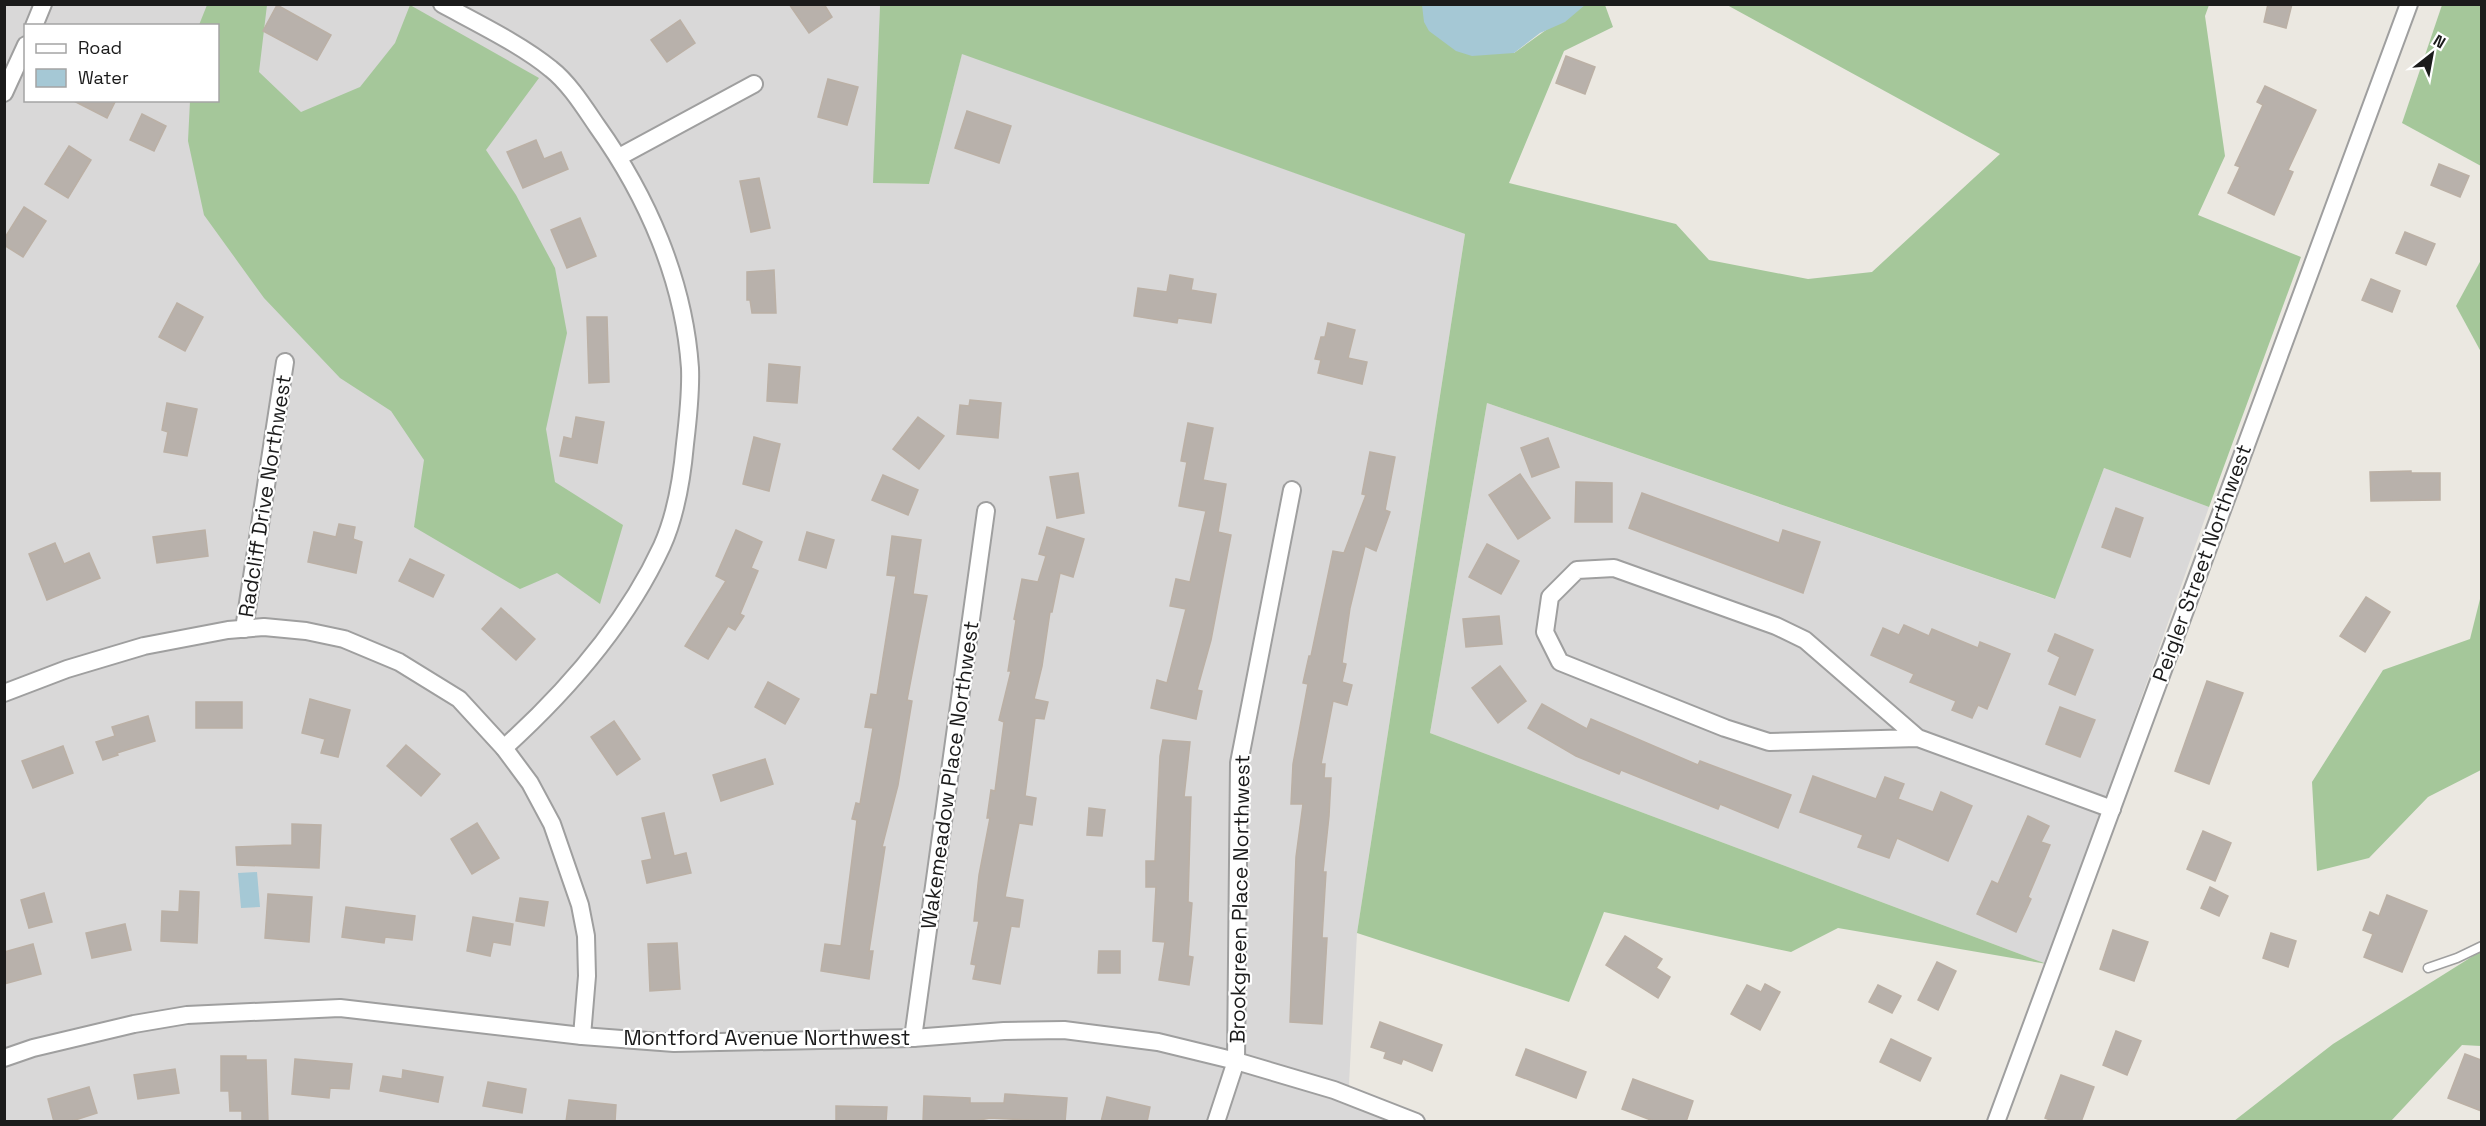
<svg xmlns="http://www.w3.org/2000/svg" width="2486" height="1126" viewBox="0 0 2486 1126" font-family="'Space Grotesk',sans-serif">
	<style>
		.residential { fill: #d9d8d8; fill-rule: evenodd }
		.forest { fill: #a5c79a }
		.water { fill: #a5c8d5 }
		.building { fill: #b8b1ab; stroke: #bbb0a5; stroke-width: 1.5 }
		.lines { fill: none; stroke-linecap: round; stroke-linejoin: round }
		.lane-casing { stroke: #9f9f9f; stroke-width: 11 }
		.street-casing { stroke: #9f9f9f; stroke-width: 20 }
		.lane { stroke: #fff; stroke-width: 8 }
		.street { stroke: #fff; stroke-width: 16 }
		.labels { text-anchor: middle; stroke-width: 4.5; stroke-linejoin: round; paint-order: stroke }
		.street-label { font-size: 21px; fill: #1b1b1b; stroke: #fff }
	</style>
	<rect width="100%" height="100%" fill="#ebe8e1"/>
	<g class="residential">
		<path d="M5,5h875l-6,178 55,1 33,-131 503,181 -108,699 -9,170 47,18 -1390,1zM26,26h192v74h-192z"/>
		<path d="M1487,403l567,196 50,-131 105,39 -162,457 -617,-231z"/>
	</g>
	<g class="forest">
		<path d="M207,5h60l-8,67 42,40 59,-25 35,-44 15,-38 129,73 -53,72 30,45 39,73 12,65 -21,96 9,53 68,43 -23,79 -43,-31 -37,16 -106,-62 10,-67 -33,-49 -51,-33 -76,-80 -60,-83 -16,-74 2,-40 28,-1v-74l-19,-1z"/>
		<path d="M880,5h547l87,48 67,-48h24l8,22 -49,24 -55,132 167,41 33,36 99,19 64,-7 128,-118 -273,-149h482l-4,11 20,140 -27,59 103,42 -92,250 -105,-39 -49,131 -568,-196 -57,330 617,231 -209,-36 -47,24 -187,-40 -35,90 -212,-69 108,-699 -503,-180 -33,130 -56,-1z"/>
		<path d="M2442,5h39v161l-79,-43z"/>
		<path d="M2481,260v92l-25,-46z"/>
		<path d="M2481,595v175l-53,27 -59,61 -52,13 -5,-89 71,-112 87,-31z"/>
		<path d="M2481,951v95l-19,-1 -71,76h-157l99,-77z"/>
	</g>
	<g class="water">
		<path d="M1422,5v-1l163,1 -20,17 -25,11 -26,20 -42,3 -16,-5 -27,-20 -5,-9z"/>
		<path d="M257,872l3,35 -19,1 -3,-35z"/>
	</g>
	<g class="building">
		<path d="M789,4h35l8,13 -23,16z"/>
		<path d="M2268,4h24l-6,24 -22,-6z"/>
		<path d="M277,5l54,30 -14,25 -54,-29z"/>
		<path d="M680,20l15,23 -28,19 -16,-22z"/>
		<path d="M1566,56l29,11 -10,27 -29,-11z"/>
		<path d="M828,79l30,8 -11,38 -29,-8z"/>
		<path d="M2265,86l51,24 -28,60 5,2 -19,43 -46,-22 12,-26 -5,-2 28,-60 -6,-3z"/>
		<path d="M72,100h44l-9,18z"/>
		<path d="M967,111l44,15 -12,37 -44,-15z"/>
		<path d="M142,114l24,12 -12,25 -24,-11z"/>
		<path d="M536,140l8,19 17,-7 7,17 -45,19 -16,-36z"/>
		<path d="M69,146l22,14 -23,38 -23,-14z"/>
		<path d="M2439,164l30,12 -9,21 -29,-12z"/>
		<path d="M759,178l11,50 -19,4 -11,-51z"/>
		<path d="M24,207l22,14 -23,36 -19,-12v-6z"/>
		<path d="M580,218l16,38 -29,12 -16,-38z"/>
		<path d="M2405,232l30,12 -9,21 -30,-12z"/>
		<path d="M774,270l2,43h-24l-2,-13h-3v-28z"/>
		<path d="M1170,275l23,4 -2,11 25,4 -5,29 -33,-5 -1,5 -43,-7 4,-28 29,4z"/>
		<path d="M2371,279l29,12 -8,21 -30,-12z"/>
		<path d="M177,303l26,14 -18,34 -26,-14z"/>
		<path d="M587,317h20l2,65 -20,1z"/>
		<path d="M1328,323l27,7 -7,28 19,4 -5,22 -44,-11 3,-13 -6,-1 6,-22h4z"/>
		<path d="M769,364l31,3 -3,36 -30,-2z"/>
		<path d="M970,400l31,3 -3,35 -41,-4 3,-29 9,1z"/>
		<path d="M167,403l30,6 -10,47 -23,-4 4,-20 -6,-2z"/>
		<path d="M576,417l28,5 -7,41 -37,-7 4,-19 8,2z"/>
		<path d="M918,417l26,19 -25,33 -26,-20z"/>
		<path d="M1188,423l25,5 -10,52 23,4 -8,48 13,3 -20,105 -14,50 5,1 -6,28 -45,-11 6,-28 10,3 19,-74 -16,-3 6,-27 14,3 16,-71 -27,-5 8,-44 -6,-1z"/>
		<path d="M754,437l26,7 -11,47 -26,-7z"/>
		<path d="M1548,438l11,29 -27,10 -11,-29z"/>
		<path d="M1370,452l25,5 -10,53 5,2 -14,39 -11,-5 -15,62 -8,55 4,1 -4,18 10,3 -5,20 -14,-4 -12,63h4l-1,14h7l-2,38 -6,56h3l-4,66h5l-5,86 -32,-2 6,-165 7,-53h-12l2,-40 15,-80 -5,-1 6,-27h2l22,-105 11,2 22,-58 -4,-1z"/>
		<path d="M2411,471v2h29v27l-69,1 -1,-29z"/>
		<path d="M1078,473l6,40 -27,5 -7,-41z"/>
		<path d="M1520,474l30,44 -32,21 -29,-44z"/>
		<path d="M883,475l35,15 -10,25 -36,-15z"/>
		<path d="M1576,482l36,1v39h-37z"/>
		<path d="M1642,493l137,50 4,-13 37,12 -17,51 -174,-65z"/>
		<path d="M2116,508l27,10 -13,39 -28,-10z"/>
		<path d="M339,524l16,3 -2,12 9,3 -6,31 -48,-11 6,-30 22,5z"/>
		<path d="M1047,527l37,12 -11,38 -13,-4 -8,39h-2l-8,54 -8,33 14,3 -4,17 -9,-1 -10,78 11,2 -4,27 -13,-2 -14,74 18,3 -4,27 -8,-1 -11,58 -27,-5 3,-14 -5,-1 8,-43h-5l5,-46 11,-57h-3l4,-28 4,1 9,-69 -5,-2 12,-49h-3l8,-51 -2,-1 8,-40 16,3 8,-26 -7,-2z"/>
		<path d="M205,530l3,26 -51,7 -4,-26z"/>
		<path d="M736,530l26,12 -11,26 7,3 -18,43 4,2 -9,14 -7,-4 -20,33 -23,-13 41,-65 -10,-5z"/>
		<path d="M807,532l27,8 -8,28 -27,-8z"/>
		<path d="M892,536l29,4 -8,54 14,2 -20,104 5,1 -14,84 -16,62h3l-16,104h4l-4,28 -48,-8 4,-27 16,2 16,-126 -5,-1 4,-16 4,1 13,-76 -8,-1 6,-33 6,1 19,-119 -9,-1z"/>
		<path d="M55,543l9,21 25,-11 11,25 -53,22 -18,-46z"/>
		<path d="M1487,544l32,17 -18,33 -32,-17z"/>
		<path d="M410,559l34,16 -11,22 -34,-16z"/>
		<path d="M2366,597l24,15 -25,40 -25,-16z"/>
		<path d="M501,608l34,31 -19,21 -34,-31z"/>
		<path d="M1499,616l3,28 -36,3 -3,-28z"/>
		<path d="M1904,625l25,11 3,-7 46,19 2,-6 30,12 -23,55 -9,-4 -6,13 -20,-8 4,-9 -46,-19 4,-8 -43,-19 12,-27 16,7z"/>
		<path d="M2055,634l38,16 -18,45 -26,-11 11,-27 -12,-6z"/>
		<path d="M1500,666l26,35 -28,22 -26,-35z"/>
		<path d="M2207,681l36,12 -34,91 -34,-13z"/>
		<path d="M768,682l31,17 -14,25 -30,-17z"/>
		<path d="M310,699l40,11 -12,47 -17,-4 4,-14 -23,-6z"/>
		<rect x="196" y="702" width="46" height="26"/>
		<path d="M1542,704l45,25 4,-10 107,46 2,-4 91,34 -13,33 -58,-24 -2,5 -97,-39 -2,4 -43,-18 -48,-28z"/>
		<path d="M2060,707l35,13 -15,37 -34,-13z"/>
		<path d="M148,716l7,25 -38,12 1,2 -15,5 -7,-18 19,-6 -3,-9z"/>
		<path d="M614,721l26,38 -23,16 -26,-38z"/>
		<path d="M1163,740l27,2 -6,55h7l-3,105 4,1 -4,53 5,1 -4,28 -30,-5 6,-38 -12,-1 3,-54h-10v-26h9l5,-105z"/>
		<path d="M406,745l34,29 -19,22 -34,-30z"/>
		<path d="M63,746l10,27 -40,15 -11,-27z"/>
		<path d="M765,759l8,25 -52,17 -8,-26z"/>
		<path d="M1813,776l63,23 9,-22 19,7 -6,15 35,13 8,-20 31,14 -24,55 -51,-23 -8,20 -31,-11 5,-12 -63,-23z"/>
		<path d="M1089,808l16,2 -3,26 -15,-1z"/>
		<path d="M664,813l10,43 12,-3 5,20 -44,10 -5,-22 10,-2 -10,-41z"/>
		<path d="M2028,816l21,10 -8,16 9,3 -22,52 3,2 -15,33 -39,-18 15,-33 6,3z"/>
		<path d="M477,823l22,35 -27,16 -21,-35z"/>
		<path d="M292,824l29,1 -2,43 -82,-3 -1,-18 56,-2z"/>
		<path d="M2203,831l28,12 -16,38 -28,-12z"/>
		<path d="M2210,887l18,9 -9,20 -18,-8z"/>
		<path d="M180,891l19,1 -2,51 -36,-2 1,-30 17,1z"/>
		<path d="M44,893l8,29 -23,6 -8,-28z"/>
		<path d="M268,894l44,3 -3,45 -44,-4z"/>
		<path d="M2387,895l40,16 -25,61 -38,-15 9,-23 -10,-4 7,-18 9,4z"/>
		<path d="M520,898l28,4 -4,24 -28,-5z"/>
		<path d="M346,907l69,9 -3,24 -27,-3 -1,6 -42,-6z"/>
		<path d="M473,917l40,7 -3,21 -17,-3 -3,14 -23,-5z"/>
		<path d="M125,924l6,26 -39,8 -6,-25z"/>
		<path d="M2113,930l35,12 -14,39 -34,-12z"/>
		<path d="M2271,933l25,8 -8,26 -25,-9z"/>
		<path d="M1625,936l37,23 -6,9 14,9 -12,21 -52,-33z"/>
		<path d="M677,943l3,46 -30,2 -2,-47z"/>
		<path d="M33,944l8,30 -37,10v-32z"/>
		<path d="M1099,951h21v22h-22z"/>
		<path d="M1937,962l19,9 -18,39 -20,-10z"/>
		<path d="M1765,984l15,8 -20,38 -29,-16 16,-29 14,7z"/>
		<path d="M1878,985l23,11 -9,17 -23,-11z"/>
		<path d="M1380,1022l62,23 -10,26 -29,-12 -2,5 -17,-6 2,-6 -15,-5z"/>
		<path d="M2116,1031l25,10 -14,34 -24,-10z"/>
		<path d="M1891,1039l40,19 -11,23 -40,-19z"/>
		<path d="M1526,1049l60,23 -10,26 -60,-23z"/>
		<path d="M2465,1054l16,6v51l-33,-13z"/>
		<path d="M221,1056h25v4h20l2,62h-26v-11h-12l-1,-20h-8z"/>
		<path d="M295,1059l57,5 -3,25 -19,-1 -1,10 -37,-4z"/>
		<path d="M175,1069l4,24 -41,6 -4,-24z"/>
		<path d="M403,1070l40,7 -5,25 -58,-11 3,-15 19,3z"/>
		<path d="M2061,1075l33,12 -13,35h-26l-10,-4z"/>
		<path d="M1633,1079l60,22 -7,21h-30l-34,-13z"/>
		<path d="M488,1082l38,7 -4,24 -39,-7z"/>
		<path d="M89,1087l8,26 -28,9h-15l-6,-23z"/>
		<path d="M1005,1094l62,4 -2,24 -75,-4 -20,4h-47l1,-26 46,2v5h34z"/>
		<path d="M1107,1097l43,10 -3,15h-46z"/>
		<path d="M569,1100l47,5 -1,17h-49z"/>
		<path d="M836,1106l51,1 -1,15h-50z"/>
	</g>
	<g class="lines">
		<defs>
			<path id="lane" d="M2428,968l29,-10 25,-12"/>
			<g id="street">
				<path d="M442,4c35,19 80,41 109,65 18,14 33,38 46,57 50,70 87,154 93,242 1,25 -2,51 -5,76 -3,34 -9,71 -23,102 -36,78 -94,144 -158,202"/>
				<path d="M34,26l9,-22"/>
				<path d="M4,93l22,-48"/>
				<path d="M619,157l135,-73"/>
				<path d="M244,629l41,-267"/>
				<path d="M4,693l63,-24 77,-23 84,-16 36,-3 42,4 38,8 55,23 60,37 45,49 26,35 22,41 28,81 6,31 1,40 -5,60"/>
				<path d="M1918,738l-149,4 -44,-14 -165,-66 -15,-30 5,-35 27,-27 37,-2 162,58 29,14 113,98 194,71"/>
				<path d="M913,1038l73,-527"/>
				<path d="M4,1058l29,-10 101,-24 53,-9 153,-7 242,28 92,7 239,-5 91,-7 60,-1 94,12 78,19 98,29 82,32"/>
				<path d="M1216,1122l20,-61 3,-298 53,-273"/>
				<path d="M1996,1122l413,-1118"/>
			</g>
		</defs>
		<use href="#lane" class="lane-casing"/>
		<use href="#street" class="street-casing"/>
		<use href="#lane" class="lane"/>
		<use href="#street" class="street"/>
	</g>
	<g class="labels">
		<g class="street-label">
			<text transform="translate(265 496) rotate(-81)" y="7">Radcliff Drive Northwest</text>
			<text transform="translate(2202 563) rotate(-70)" y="7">Peigler Street Northwest</text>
			<text transform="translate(950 775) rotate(-82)" y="7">Wakemeadow Place Northwest</text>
			<text transform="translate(1240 899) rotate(-89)" y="7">Brookgreen Place Northwest</text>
			<text x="767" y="1045">Montford Avenue Northwest</text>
		</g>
	</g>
	<rect width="2486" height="1126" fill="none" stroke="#1b1b1b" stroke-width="12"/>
	<rect x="24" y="24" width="195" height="78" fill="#ffffff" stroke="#a4a4a4" stroke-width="1.5"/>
	<rect x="36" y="44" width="30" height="9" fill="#ffffff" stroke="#a4a4a4" stroke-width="1.5"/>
	<text x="78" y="54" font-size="18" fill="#1b1b1b">Road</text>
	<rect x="36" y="69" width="30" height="18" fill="#a5c8d5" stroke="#a4a4a4" stroke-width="1.5"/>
	<text x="78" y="84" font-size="18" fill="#1b1b1b">Water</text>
	<g transform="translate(2432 54) rotate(31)" stroke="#ffffff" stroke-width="4.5" paint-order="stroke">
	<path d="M0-4.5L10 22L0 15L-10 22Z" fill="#1b1b1b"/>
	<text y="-9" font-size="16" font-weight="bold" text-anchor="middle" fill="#1b1b1b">N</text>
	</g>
</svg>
